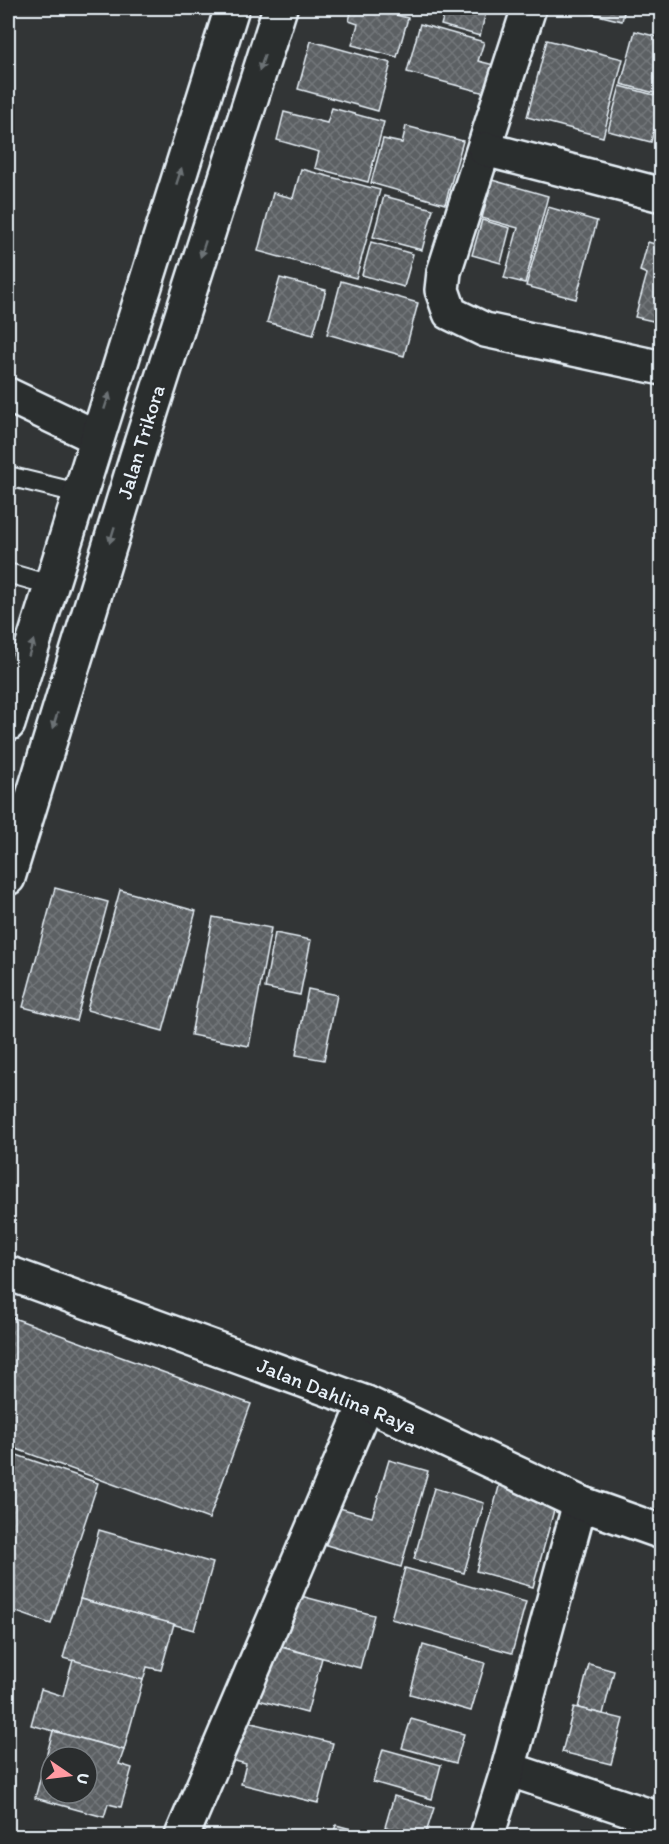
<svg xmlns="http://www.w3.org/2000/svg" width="669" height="1844" viewBox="0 0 669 1844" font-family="Itim,sans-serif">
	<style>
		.building { fill: url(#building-cross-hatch); stroke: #e8f1f8; stroke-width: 1.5; fill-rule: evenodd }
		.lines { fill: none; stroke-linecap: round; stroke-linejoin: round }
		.service-casing { stroke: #e8f1f8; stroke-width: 22 }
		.minor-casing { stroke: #e8f1f8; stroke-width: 38 }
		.tertiary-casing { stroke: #e8f1f8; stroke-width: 38 }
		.primary-casing { stroke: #e8f1f8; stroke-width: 38 }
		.service { stroke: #2a2d2e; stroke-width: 18 }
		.minor { stroke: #2a2d2e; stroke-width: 33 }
		.tertiary { stroke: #2a2d2e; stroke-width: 33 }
		.primary { stroke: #2a2d2e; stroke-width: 33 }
		.oneway { fill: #6c7275 }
		.labels { text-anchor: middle; stroke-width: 4.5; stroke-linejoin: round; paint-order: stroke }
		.street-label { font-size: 21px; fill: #e8f1f8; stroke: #2a2d2e }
	</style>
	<defs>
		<pattern id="building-cross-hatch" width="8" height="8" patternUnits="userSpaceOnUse" patternTransform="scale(1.5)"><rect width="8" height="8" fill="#5c6063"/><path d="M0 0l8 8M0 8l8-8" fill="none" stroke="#73777a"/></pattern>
	</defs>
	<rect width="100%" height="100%" fill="#323536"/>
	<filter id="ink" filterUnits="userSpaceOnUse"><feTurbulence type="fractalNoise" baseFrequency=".0167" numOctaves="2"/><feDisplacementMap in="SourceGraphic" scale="12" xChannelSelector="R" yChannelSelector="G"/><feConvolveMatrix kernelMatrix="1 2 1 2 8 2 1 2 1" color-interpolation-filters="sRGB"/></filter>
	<g filter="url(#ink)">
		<g class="building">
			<path d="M352,8h18l38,10 -11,39 -45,-12 6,-21 -9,-3z"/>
			<path d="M399,8h31l-2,7z"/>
			<path d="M446,8h41l-7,28 -39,-11z"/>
			<path d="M570,8h55l-3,13z"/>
			<path d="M420,24l64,18 -6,19 16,4 -9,28 -78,-21z"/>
			<path d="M635,31l27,7v57l-41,-11z"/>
			<path d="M547,40l76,19 -20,78 -76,-20z"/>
			<path d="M311,41l80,22 -13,48 -80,-22z"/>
			<path d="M620,86l42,11 -11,45 -43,-11z"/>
			<path d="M332,108l52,14 -16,60 -53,-14 4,-16 -42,-12 7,-28 43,11z"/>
			<path d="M406,126l57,15 -18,63 -74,-21 12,-44 19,4z"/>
			<path d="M301,169l79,21 -24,88 -98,-27 15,-58 20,5z"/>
			<path d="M492,180l56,16 -23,87 -21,-5 14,-50 -36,-10z"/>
			<path d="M384,196l49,13 -11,41 -49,-13z"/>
			<path d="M548,207l49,14 -21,78 -50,-13z"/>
			<path d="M482,220l28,8 -9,35 -29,-8z"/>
			<path d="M371,242l42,12 -9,33 -42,-12z"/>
			<path d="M648,242l14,4v77l-27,-6 12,-43 -7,-3z"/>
			<path d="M280,278l46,12 -13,45 -46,-13z"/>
			<path d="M341,281l77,22 -14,53 -77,-22z"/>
			<path d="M55,888l53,14 -32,119 -53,-14z"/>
			<path d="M120,890l76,21 -33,120 -76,-21z"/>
			<path d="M213,917l58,11 -22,118 -58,-11z"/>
			<path d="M275,933l36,7 -11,55 -35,-7z"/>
			<path d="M308,989l29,6 -13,65 -28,-5z"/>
			<path d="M8,1316l243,88 -42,115 -201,-73z"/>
			<path d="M8,1452l90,31 -47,141 -43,-15z"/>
			<path d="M389,1460l39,11 -27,96 -88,-26 23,-34 36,10z"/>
			<path d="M500,1483l57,16 -24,88 -57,-16z"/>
			<path d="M434,1488l50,15 -20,70 -50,-14z"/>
			<path d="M99,1530l114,33 -19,67 -114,-31z"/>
			<path d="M405,1568l121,34 -14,51 -121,-34z"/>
			<path d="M293,1594l81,21 -14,53 -81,-22z"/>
			<path d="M80,1599l94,25 -13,46 -14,-3 -4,13 -80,-22z"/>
			<path d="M266,1643l56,15 -15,55 -56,-15z"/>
			<path d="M423,1645l62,18 -14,48 -61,-17z"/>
			<path d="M73,1660l70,20 -19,70 -93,-25 10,-36 22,7z"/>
			<path d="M589,1664l25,7 -11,43 -25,-6z"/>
			<path d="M574,1707l49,12 -12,45 -49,-12z"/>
			<path d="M235,1719l98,24 -15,60 -77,-19 5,-20 -21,-6z"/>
			<path d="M411,1719l53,15 -8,29 -54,-15z"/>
			<path d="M53,1731l71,19 -5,14 13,4 -11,39 -13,-3 -4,13 -69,-19zM51,1757h36v36h-36z"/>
			<path d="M383,1749l58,16 -9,34 -59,-17z"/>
			<path d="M662,1765v26l-7,-2z"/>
			<path d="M654,1792l8,2v21l-15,-1z"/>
			<path d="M394,1796l40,12 -9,28 -40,-9z"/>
			<path d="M336,1825l42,11h-46z"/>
		</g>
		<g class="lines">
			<defs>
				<g id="service">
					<path d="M8,476l70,17"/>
					<path d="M8,573l42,12"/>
				</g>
				<g id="minor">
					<path d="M529,8l-85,264 -2,18 8,23 35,17 177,38"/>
					<path d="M485,149l177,46"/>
					<path d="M8,395l88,42"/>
					<path d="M508,1769l154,51"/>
					<path d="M182,1836l184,-433"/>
					<path d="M487,1836l21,-67 72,-266"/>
				</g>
				<path id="tertiary" d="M8,1273l358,130 214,100 82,29"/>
				<g id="primary">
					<path d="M8,724l224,-716"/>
					<path d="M8,878l129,-422 143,-448"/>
				</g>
			</defs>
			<use href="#service" class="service-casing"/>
			<use href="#minor" class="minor-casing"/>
			<use href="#tertiary" class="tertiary-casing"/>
			<use href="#primary" class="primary-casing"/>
			<use href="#service" class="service"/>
			<use href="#minor" class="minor"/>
			<use href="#tertiary" class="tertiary"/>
			<use href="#primary" class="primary"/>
		</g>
		<defs><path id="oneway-solid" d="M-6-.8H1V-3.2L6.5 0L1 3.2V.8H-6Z" transform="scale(1.5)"/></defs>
		<g class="oneway">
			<use href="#oneway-solid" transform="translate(262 63) rotate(108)"/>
			<use href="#oneway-solid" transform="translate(179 176) rotate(-72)"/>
			<use href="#oneway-solid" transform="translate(203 249) rotate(108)"/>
			<use href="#oneway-solid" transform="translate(107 401) rotate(-72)"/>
			<use href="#oneway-solid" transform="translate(112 535) rotate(107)"/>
			<use href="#oneway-solid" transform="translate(31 648) rotate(-73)"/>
			<use href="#oneway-solid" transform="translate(55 721) rotate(107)"/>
		</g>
	</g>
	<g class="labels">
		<g class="street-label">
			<text transform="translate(141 442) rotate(-73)" y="7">Jalan Trikora</text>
			<text transform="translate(337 1396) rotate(22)" y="7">Jalan Dahlina Raya</text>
		</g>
	</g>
	<rect width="669" height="1844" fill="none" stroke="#2a2d2e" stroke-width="30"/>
	<rect x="15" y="15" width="639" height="1814" fill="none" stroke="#e8f1f8" stroke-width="2" filter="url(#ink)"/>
	<g transform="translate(69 1775) rotate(104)"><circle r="28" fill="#2a2d2e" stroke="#767b7f" stroke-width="1.5"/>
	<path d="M0-4.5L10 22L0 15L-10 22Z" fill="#ff9aa2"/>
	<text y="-9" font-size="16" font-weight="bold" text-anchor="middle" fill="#e8f1f8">U</text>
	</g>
</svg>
